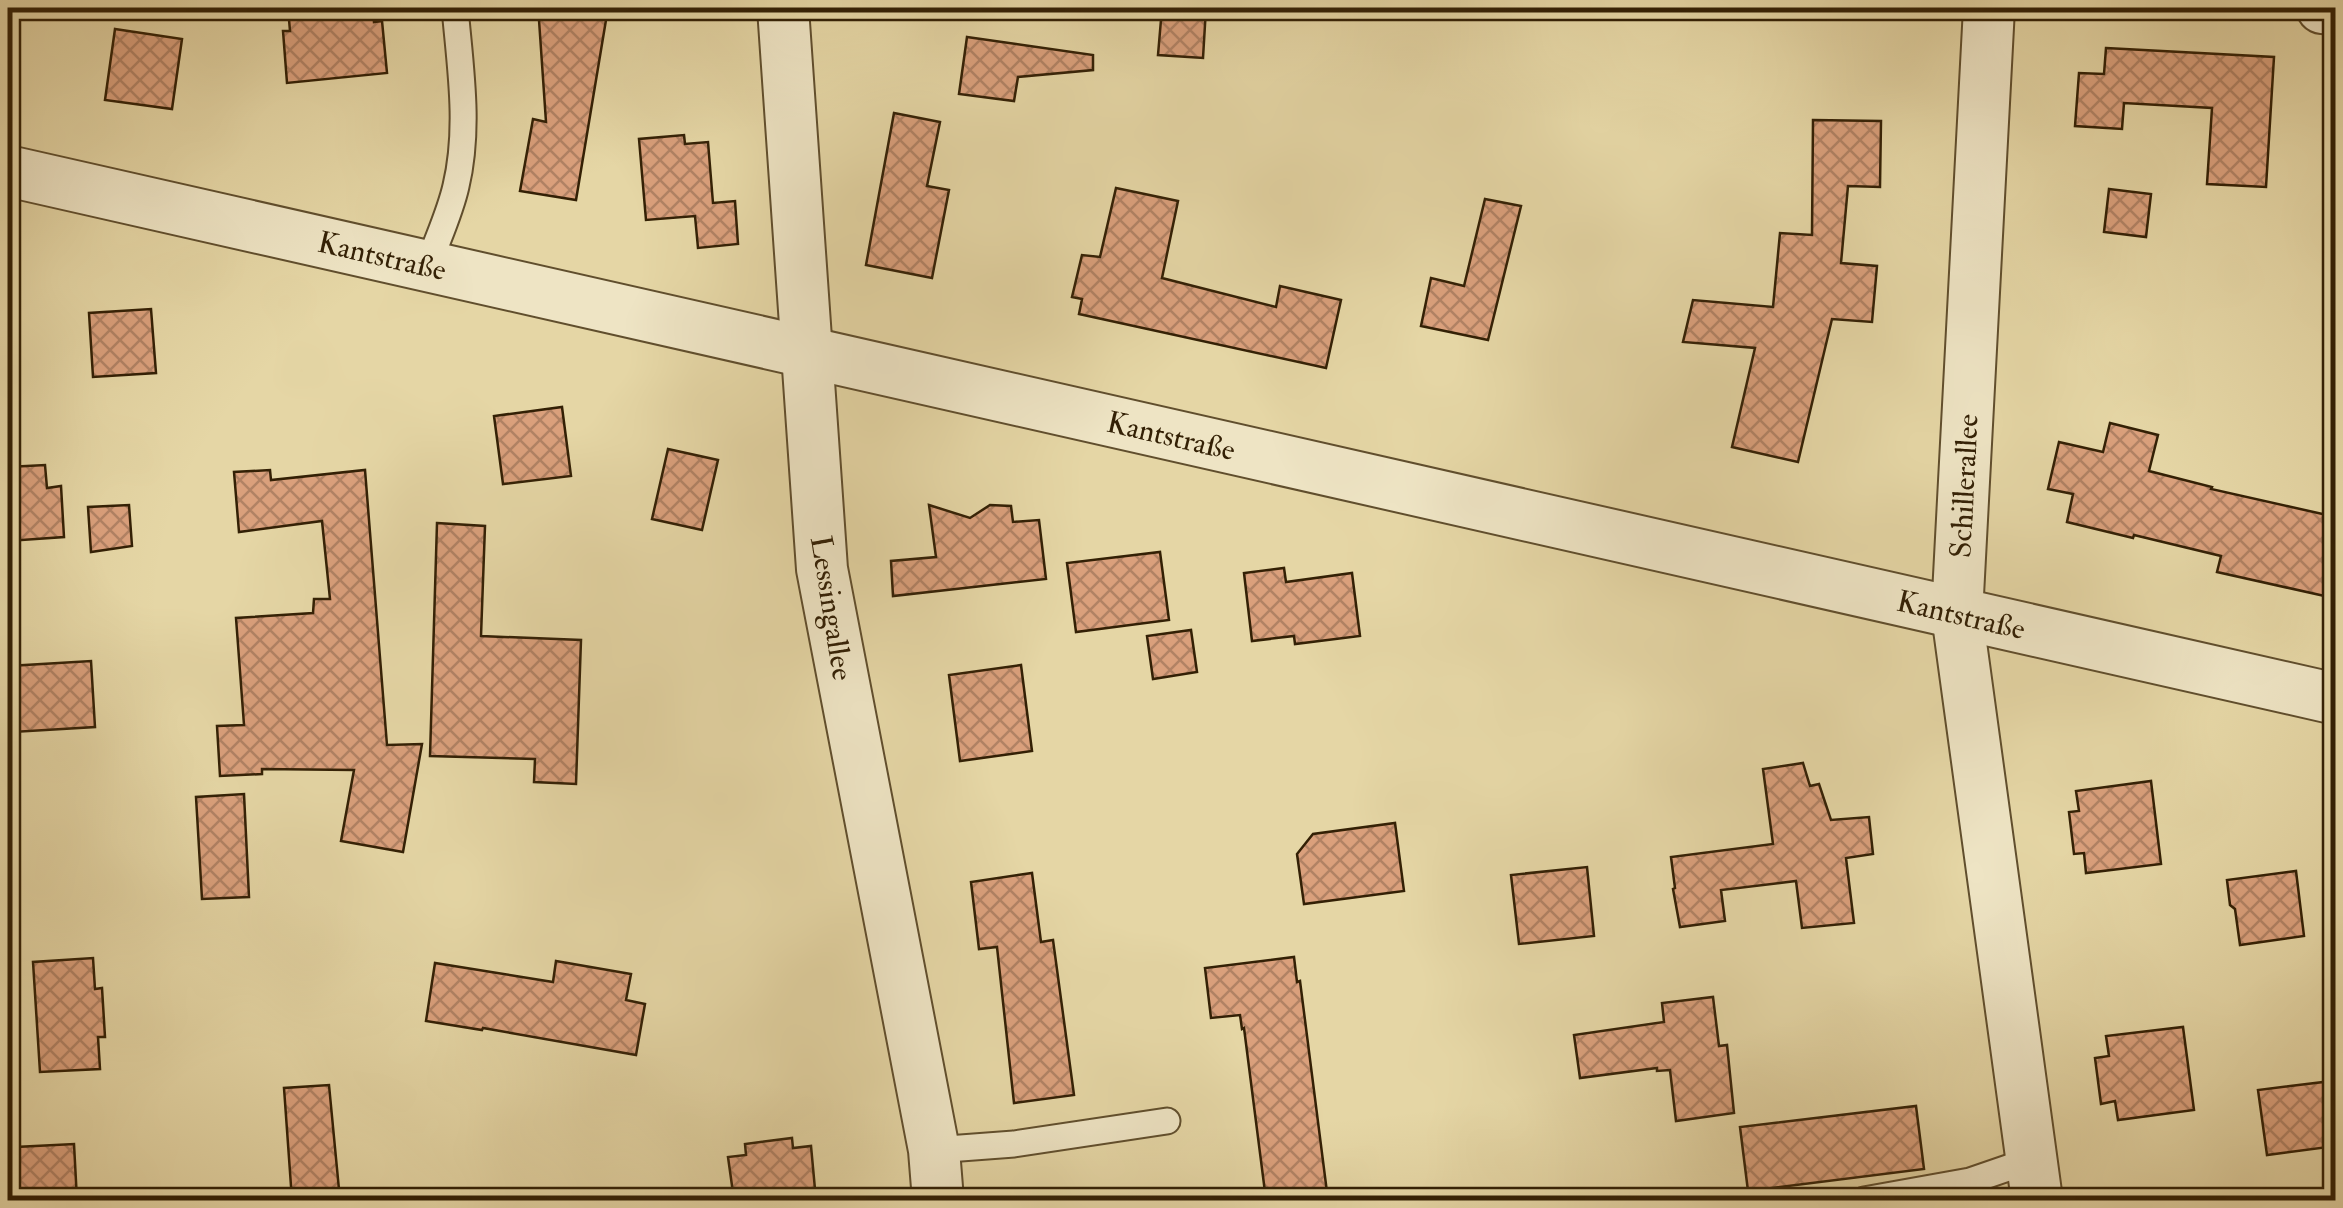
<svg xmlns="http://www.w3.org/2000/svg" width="2343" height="1208" viewBox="0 0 2343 1208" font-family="'IM FELL Double Pica',serif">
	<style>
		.building { fill: url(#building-cross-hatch); stroke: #332005; stroke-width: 2.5 }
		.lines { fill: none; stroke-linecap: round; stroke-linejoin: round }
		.lane-casing { stroke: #604e2d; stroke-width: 29 }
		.street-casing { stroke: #604e2d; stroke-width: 54 }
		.lane { stroke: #eee4c4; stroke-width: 25 }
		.street { stroke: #eee4c4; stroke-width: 50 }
		.labels { text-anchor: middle; stroke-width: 9; stroke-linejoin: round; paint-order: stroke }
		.street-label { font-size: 30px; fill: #332005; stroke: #eee4c4 }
	</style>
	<defs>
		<pattern id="building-cross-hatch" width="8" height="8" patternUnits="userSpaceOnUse" patternTransform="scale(2.5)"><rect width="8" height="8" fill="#daa07c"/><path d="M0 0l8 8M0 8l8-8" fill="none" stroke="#b18264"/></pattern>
	</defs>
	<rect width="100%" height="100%" fill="#e5d6a5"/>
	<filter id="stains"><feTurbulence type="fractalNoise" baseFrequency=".002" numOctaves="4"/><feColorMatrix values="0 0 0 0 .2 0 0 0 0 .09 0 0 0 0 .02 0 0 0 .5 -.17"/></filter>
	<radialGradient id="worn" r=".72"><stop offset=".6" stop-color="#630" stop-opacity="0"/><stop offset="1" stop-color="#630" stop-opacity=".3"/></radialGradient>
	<g class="building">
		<path d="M288,8h85l1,14 8,-1 5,52 -100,10 -4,-52h7z"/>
		<path d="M1162,8h44l-3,50 -45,-3z"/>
		<path d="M607,14l-31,186 -56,-9 13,-72 13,3 -7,-102z"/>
		<path d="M115,29l67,10 -10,70 -67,-9z"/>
		<path d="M967,37l126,18v15l-75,7 -4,24 -55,-7z"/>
		<path d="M2106,48l168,9 -8,130 -59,-3 5,-76 -88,-5 -2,26 -47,-3 4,-53 25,1z"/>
		<path d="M894,113l46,9 -13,64 22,4 -17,88 -66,-13z"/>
		<path d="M1813,120l68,1 -1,66 -32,-1 -7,77 36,3 -5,56 -40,-3 -34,143 -66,-15 23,-99 -72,-6 10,-42 80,7 7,-74 32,2z"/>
		<path d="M684,135l1,9 23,-2 5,61 22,-2 3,43 -40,4 -3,-32 -49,4 -7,-81z"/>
		<path d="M1116,188l62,13 -16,77 114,29 4,-21 61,14 -15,68 -247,-54 3,-15 -10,-2 10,-42 18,2z"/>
		<path d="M2109,189l42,5 -5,43 -42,-5z"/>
		<path d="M1485,199l36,7 -33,134 -67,-14 10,-48 33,8z"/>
		<path d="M151,309l5,64 -63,4 -4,-64z"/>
		<path d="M562,407l9,69 -68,8 -9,-68z"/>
		<path d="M2110,423l48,12 -9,36 63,16 -1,2 125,28v50l-7,30 -112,-25 4,-16 -87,-21 -1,3 -66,-16 6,-28 -25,-5 11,-47 44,10z"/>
		<path d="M668,449l50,11 -16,70 -50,-11z"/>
		<path d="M45,465l2,23 14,-2 3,51 -56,4v-74z"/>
		<path d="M270,470l1,10 94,-10 22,275 35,-1 -19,108 -62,-11 13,-71 -92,-1v5l-42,2 -3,-50 27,-1 -8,-107 77,-5 1,-14h16l-8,-78 -83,11 -5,-60z"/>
		<path d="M129,505l3,41 -41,6 -3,-45z"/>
		<path d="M929,505l41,13 20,-13 21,1 2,16 26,-2 7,59 -153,17 -2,-35 45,-4z"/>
		<path d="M437,523l48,3 -4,110 100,4 -5,144 -42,-2 1,-23 -105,-3z"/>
		<path d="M1160,552l9,68 -93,12 -9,-69z"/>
		<path d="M1284,568l2,14 66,-9 8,63 -65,8 -1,-8 -42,5 -8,-68z"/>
		<path d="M1191,630l6,42 -44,7 -6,-43z"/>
		<path d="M91,661l4,66 -82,5 -4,-66z"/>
		<path d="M1021,665l11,86 -72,10 -11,-86z"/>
		<path d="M1803,763l7,23 9,-2 12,36 38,-3 4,37 -27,4 8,65 -52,5 -6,-47 -75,9 4,31 -45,6 -7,-38 2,-1 -4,-31 102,-13 -10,-75z"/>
		<path d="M2151,781l10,83 -75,9 -2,-20 -10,1 -5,-42 10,-1 -3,-20z"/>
		<path d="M244,794l5,103 -47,2 -6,-102z"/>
		<path d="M1395,823l9,68 -100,13 -7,-50 16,-20z"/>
		<path d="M1587,867l7,69 -75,8 -8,-69z"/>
		<path d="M2296,871l8,65 -64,9 -5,-36 -5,-4 -3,-25z"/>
		<path d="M1032,873l9,69 12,-2 21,155 -60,8 -17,-156 -18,2 -8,-67z"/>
		<path d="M1294,957l3,25 3,-1 28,219h-62l-22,-172 -2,1 -2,-14 -29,3 -6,-50z"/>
		<path d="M93,958l2,31 7,-1 3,49h-7l2,32 -60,3 -7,-110z"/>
		<path d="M556,961l75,13 -5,26 19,4 -9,51 -153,-27 -1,2 -56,-9 9,-58 118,19z"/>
		<path d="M1713,997l6,49 8,-1 7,68 -58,8 -6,-51 -13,1v-3l-77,10 -6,-43 90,-13 -2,-19z"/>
		<path d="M2183,1027l11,83 -76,10 -3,-19 -14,3 -6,-46 14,-2 -3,-20z"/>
		<path d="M2332,1081l4,30v35l-69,9 -9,-65z"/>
		<path d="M329,1085l11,115h-48l-8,-112z"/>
		<path d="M1916,1106l8,63 -176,22 -8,-64z"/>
		<path d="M792,1138l1,10 18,-2 5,54h-82l-6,-43 18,-2 -1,-11z"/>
		<path d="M74,1144l3,56h-59l-2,-53z"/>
	</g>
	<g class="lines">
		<defs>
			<g id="lane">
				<path d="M428,266c9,-26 22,-53 28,-80 14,-59 4,-120 -1,-178"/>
				<path d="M934,1150l80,-6 153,-23"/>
				<path d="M1864,1200l106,-19 61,-21"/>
			</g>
			<g id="street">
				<path d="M783,8l39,561 112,581 4,50"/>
				<path d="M1989,8l-32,606 80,586"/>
				<path d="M2322,8l14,1"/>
				<path d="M8,171l2328,528"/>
			</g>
		</defs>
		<use href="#lane" class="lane-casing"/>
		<use href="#street" class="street-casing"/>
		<use href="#lane" class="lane"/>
		<use href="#street" class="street"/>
	</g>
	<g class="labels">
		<g class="street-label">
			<text transform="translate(382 256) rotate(13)" y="10">Kantstraße</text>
			<text transform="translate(1171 436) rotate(13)" y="10">Kantstraße</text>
			<text transform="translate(1964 486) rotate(-87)" y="10">Schillerallee</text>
			<text transform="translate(832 608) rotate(81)" y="10">Lessingallee</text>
			<text transform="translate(1961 615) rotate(13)" y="10">Kantstraße</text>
		</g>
	</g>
	<rect width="2343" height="1208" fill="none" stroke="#e5d6a5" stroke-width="40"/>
	<rect x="10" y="10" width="2323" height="1188" fill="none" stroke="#332005" stroke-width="5"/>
	<rect x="20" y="20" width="2303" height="1168" fill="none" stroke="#332005" stroke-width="2.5"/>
	<rect width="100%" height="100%" filter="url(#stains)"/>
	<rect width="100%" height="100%" fill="url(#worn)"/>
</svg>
